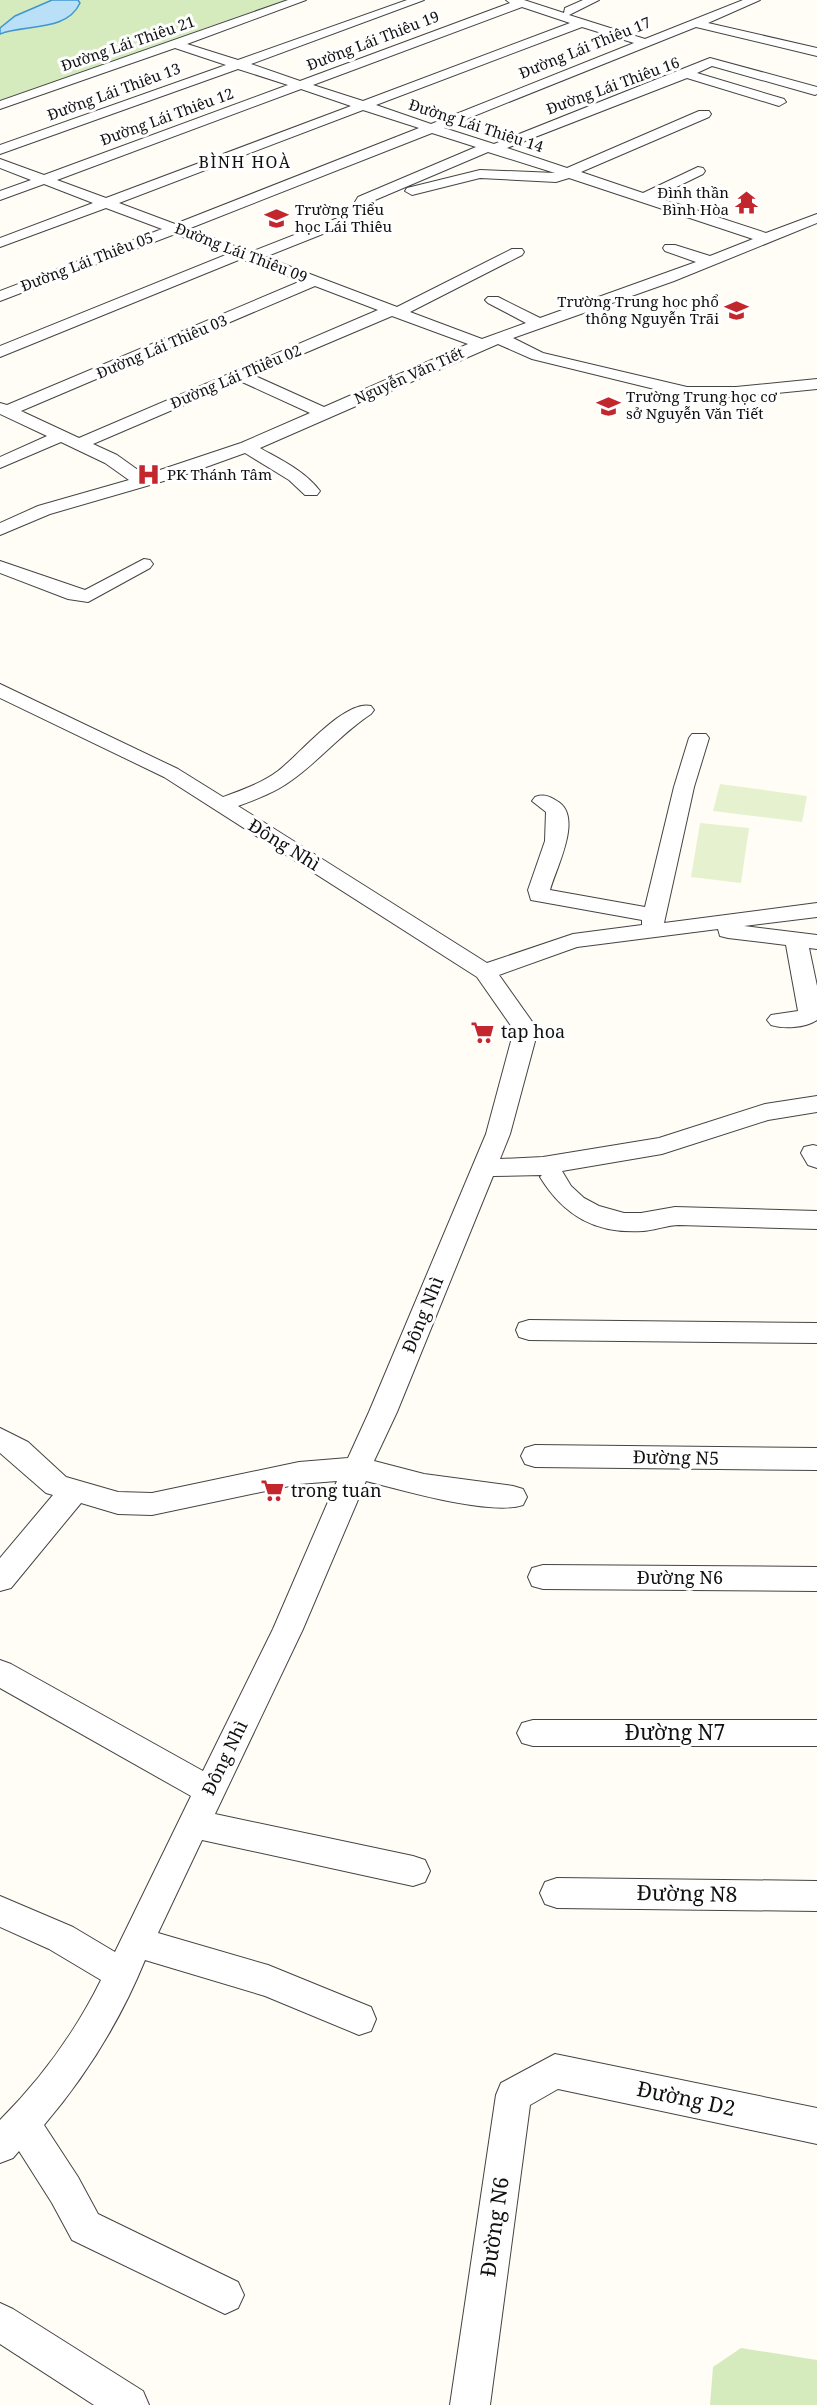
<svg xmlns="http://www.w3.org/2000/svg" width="817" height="2405" viewBox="0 0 817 2405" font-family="'Noto Serif',serif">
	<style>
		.green { fill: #d5ebbd }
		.pitch { fill: #e6f2cf }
		.water { fill: #b9e0f7; stroke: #3f96cf; stroke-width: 1.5 }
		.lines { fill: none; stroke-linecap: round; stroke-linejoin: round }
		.minor-casing { stroke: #444; stroke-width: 2 }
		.minor { fill: #fff; fill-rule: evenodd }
		.labels { text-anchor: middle; stroke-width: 6; stroke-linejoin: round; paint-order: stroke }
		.far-street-label { font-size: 15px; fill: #111; stroke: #fff }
		.far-poi-label { font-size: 15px; fill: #111; stroke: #fff; text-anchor: start }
		.far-neighbourhood-label { font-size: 16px; letter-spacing: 1.5px; fill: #111; stroke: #fff }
		.street-label { font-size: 18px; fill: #111; stroke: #fff }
		.poi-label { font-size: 18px; fill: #111; stroke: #fff; text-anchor: start }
		.near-street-label { font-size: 21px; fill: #111; stroke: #fff }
	</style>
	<rect width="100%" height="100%" fill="#fffdf5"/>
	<g class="green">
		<path d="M0,0h293l-67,23 -12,2 -144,55 -70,23z"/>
		<path d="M741,2348l76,12v45h-107l3,-38z"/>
	</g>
	<g class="pitch">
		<path d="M720,784l87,12 -5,26 -89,-11z"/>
		<path d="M700,823l49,5 -8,55 -50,-6z"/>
	</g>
	<path class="water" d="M52,0h26l2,3c-13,29 -55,21 -80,31v-6l15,-12z"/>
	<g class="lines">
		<defs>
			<g id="minor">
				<path d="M288,0h18l-119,44 51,16 169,-60h17l-173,64 49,17 210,-78 -4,-3h18l40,13 1,-5 18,-8h16l-30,15 76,24 98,-39h17l-52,23 109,25v8l-121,-29 -252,101 50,16 216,-86 107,29v7l-2,1 -103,-29 -15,7 87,26 2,3 -7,4 -92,-28 -180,70 60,20 132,-57h10l2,3 -2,3 -128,55 62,21 55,-26 5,1 2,3 -2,3 -47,23 110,36 51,-19v9l-143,58 -161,57 30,15 144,34h49l81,-8v10l-81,8h-49l-155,-38 -34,-15 -238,104c21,12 45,23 60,43l-3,4h-12l-16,-15 -44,-27 -64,23 -131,38 -50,21v-12l38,-17 91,-26 -24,-17 -44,-21 -61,26v-11l47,-21 -47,-22v-11l7,2 294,-124 -60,-22 -241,98v-11l228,-92 -53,-20 -175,67v-10l162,-62 -56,-21 -106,39v-9l93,-35 -49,-19 -44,16v-9l31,-11 -31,-12v-9l44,16 244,-90 -50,-16 -238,85v-9l226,-80 -51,-17 -175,61v-8zM522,7l48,16 -207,78 -50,-16zM582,27l52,16 -203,81 -55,-19zM301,89l50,17 -245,92 -49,-18zM363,110l56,18 -244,96 -56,-21zM432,133l44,14 -118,50 -10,17 -97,38 -63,-23zM488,152l67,21 -75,-3 -73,18 -2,3 7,4 68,-17 76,4 13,-4 184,61 -43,17 -35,-11h-10l-2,3 2,3 31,11 -156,56 -42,-21h-10l-3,3 3,3 38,20 -44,16 -72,-27 112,-57 2,-3 -2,-3h-10l-115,58 -132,-50 93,-37 10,-17zM315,286l63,24 -299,128 -58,-27zM392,316l76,28 -144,63 -71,-32zM240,381l70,32 -69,30 -96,32 -28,-20 -24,-11z"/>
				<path d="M144,559l6,1 3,4 -3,4 -62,34 -20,-3 -68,-26v-12l85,29z"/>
				<path d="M0,684l178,85 45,28c19,-7 39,-14 55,-26 21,-16 67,-72 93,-65l3,4 -3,4c-29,19 -51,46 -79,66 -16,12 -35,19 -54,26l249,157 86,-29 69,-9v-5l-111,-20 -3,-10 17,-49 1,-29 -14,-11 3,-4c9,-3 14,-1 22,4 27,15 -1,67 -7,89l95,17 29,-120 15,-49 3,-4h14l3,4 -15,49 -30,136 153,-20v14l-73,9 73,9v14l-8,-1 8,38v34c-12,8 -33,9 -46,5l-4,-5 4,-5 27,-4 -12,-66 -58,-7 -8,-2 -2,-7 -141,18 -78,28 39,55 -28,104 -10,25 43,-2 116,-19 106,-34 52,-8v16l-49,8 -106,34 -100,17 9,15 13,12 15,8 25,7h17l34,-6 142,4v18c-46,-1 -92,-3 -138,-4 -11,0 -24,5 -36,6 -47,3 -79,-15 -103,-54l2,-2 -49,1 -96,236 -23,49 50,13 89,12 10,3 4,8 -4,8c-33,11 -121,-15 -157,-24l-63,148 -88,185 198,42 12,4 5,11 -5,11 -12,4 -211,-46 -44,93 110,32 103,42 5,12 -5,12 -12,4 -94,-39 -120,-36c-24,59 -59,116 -101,165l34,52 20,37 140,68 6,13 -6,13 -13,6 -153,-74 -20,-37 -33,-52 -6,7 -13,5v-43c40,-40 76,-89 101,-140l-52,-31 -49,-22v-31l73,31 42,25 76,-156 -191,-108v-28l11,4 192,107 70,-142 64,-148 -38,3 -147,31 -34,-1 -37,-11 -70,85 -11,3v-33l53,-63 -7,-2 -46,-40v-25l28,14 38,35 52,15 34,1 147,-31 49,-4 21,-46 117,-278 28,-104 -37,-53 -313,-200 -164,-79z"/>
				<path d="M813,1145l4,1v22l-9,-3 -7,-12 3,-6z"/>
				<path d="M529,1320l288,3v20l-288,-3 -10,-3 -3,-7 3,-7z"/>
				<path d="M535,1445l282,3v22l-282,-3 -10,-3 -4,-8 4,-8z"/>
				<path d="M543,1565l274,2v24l-274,-2 -11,-3 -4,-9 4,-9z"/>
				<path d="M533,1720h284v26h-284l-11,-3 -5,-10 5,-10z"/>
				<path d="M557,1878l260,3v30l-260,-3 -12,-4 -5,-11 5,-11z"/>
				<path d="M555,2054l262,54v36l-259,-55 -28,16 -40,300h-40l46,-310 5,-12z"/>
				<path d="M0,2303l13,6 130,82 6,14h-55l-94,-61z"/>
			</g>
		</defs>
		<use href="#minor" class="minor-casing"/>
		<use href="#minor" class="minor"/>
	</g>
	<defs>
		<symbol id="temple-bare" viewBox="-9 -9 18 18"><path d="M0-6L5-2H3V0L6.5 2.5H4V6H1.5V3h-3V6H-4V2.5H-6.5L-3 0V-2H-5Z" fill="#c4262e" stroke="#fff" stroke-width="2.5" paint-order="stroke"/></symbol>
		<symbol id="school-bare" viewBox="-9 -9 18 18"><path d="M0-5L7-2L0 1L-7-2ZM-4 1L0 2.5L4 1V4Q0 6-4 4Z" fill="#c4262e" stroke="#fff" stroke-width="2.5" paint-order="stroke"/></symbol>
		<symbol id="hospital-bare" viewBox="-9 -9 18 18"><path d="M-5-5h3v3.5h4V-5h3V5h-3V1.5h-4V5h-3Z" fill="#c4262e" stroke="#fff" stroke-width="2.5" paint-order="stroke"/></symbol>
		<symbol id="supermarket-bare" viewBox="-9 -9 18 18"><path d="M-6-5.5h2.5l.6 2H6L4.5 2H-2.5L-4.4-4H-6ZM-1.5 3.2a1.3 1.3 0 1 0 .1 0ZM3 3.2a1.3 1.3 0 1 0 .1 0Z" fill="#c4262e" stroke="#fff" stroke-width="2.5" paint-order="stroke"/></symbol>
	</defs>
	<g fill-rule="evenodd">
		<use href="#temple-bare" x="730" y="186" width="33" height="33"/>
		<use href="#school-bare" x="260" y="202" width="33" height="33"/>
		<use href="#school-bare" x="720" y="294" width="33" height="33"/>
		<use href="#school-bare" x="592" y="390" width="33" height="33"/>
		<use href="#hospital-bare" x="132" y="458" width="33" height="33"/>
		<use href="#supermarket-bare" x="466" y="1016" width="33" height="33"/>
		<use href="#supermarket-bare" x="256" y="1474" width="33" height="33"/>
	</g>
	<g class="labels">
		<g class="far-street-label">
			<text transform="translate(373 41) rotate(-21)" y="5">Đường Lái Thiêu 19</text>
			<text transform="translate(128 44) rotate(-19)" y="5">Đường Lái Thiêu 21</text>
			<text transform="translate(585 48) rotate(-22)" y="5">Đường Lái Thiêu 17</text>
			<text transform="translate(613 86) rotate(-20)" y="5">Đường Lái Thiêu 16</text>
			<text transform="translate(114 92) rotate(-20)" y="5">Đường Lái Thiêu 13</text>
			<text transform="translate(167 117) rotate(-20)" y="5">Đường Lái Thiêu 12</text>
			<text transform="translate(476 126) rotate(18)" y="5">Đường Lái Thiêu 14</text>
			<text transform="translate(241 253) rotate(21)" y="5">Đường Lái Thiêu 09</text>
			<text transform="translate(87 262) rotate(-21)" y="5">Đường Lái Thiêu 05</text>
			<text transform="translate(162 347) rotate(-23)" y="5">Đường Lái Thiêu 03</text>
			<text transform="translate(409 376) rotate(-24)" y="5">Nguyễn Văn Tiết</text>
			<text transform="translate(236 377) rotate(-23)" y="5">Đường Lái Thiêu 02</text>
		</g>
		<g class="far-poi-label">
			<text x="729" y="198" text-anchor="end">Đình thần<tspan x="729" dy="17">Bình Hòa</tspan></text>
			<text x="295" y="215">Trường Tiểu<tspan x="295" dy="17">học Lái Thiêu</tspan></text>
			<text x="719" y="307" text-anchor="end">Trường Trung học phổ<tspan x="719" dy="17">thông Nguyễn Trãi</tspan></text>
			<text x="626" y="402">Trường Trung học cơ<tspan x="626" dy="17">sở Nguyễn Văn Tiết</tspan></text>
			<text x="167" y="480">PK Thánh Tâm</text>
		</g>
		<g class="far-neighbourhood-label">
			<text x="245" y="168">BÌNH HOÀ</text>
		</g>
		<g class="street-label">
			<text transform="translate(284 845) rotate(32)" y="6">Đông Nhì</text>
			<text transform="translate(423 1315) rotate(-68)" y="6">Đông Nhì</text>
			<text transform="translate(676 1458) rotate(1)" y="6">Đường N5</text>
			<text x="680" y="1584">Đường N6</text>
			<text transform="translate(225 1758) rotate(-64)" y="6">Đông Nhì</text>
		</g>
		<g class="poi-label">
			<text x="501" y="1038">tap hoa</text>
			<text x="291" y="1497">trong tuan</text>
		</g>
		<g class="near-street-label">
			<text x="675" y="1740">Đường N7</text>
			<text transform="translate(687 1894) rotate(1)" y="7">Đường N8</text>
			<text transform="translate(686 2099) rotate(12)" y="7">Đường D2</text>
			<text transform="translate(495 2227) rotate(-82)" y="7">Đường N6</text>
		</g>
	</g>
</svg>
